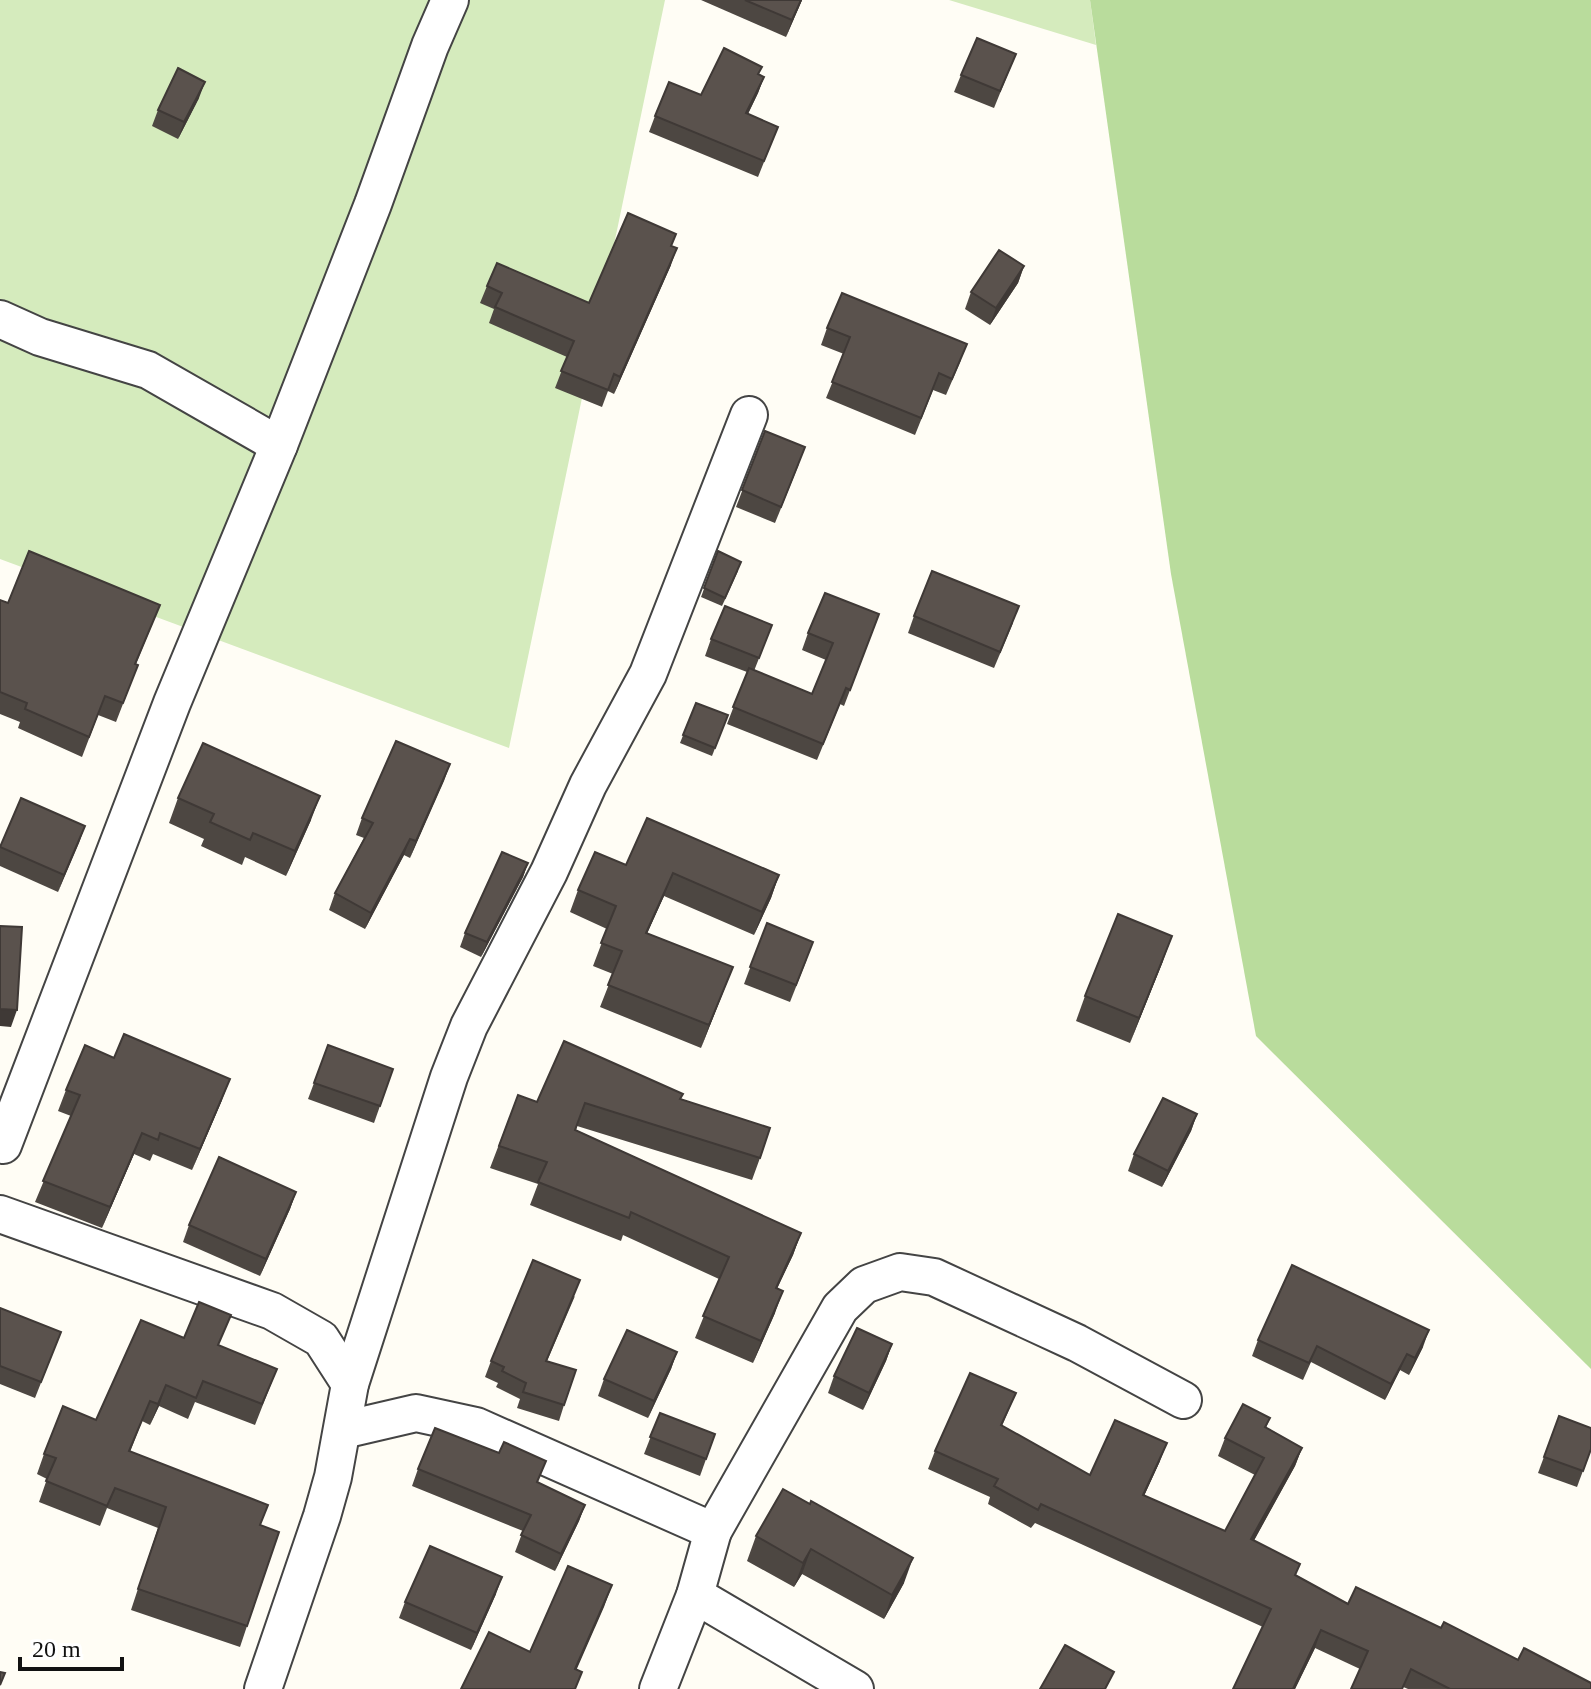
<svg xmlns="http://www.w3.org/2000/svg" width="1591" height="1689" viewBox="0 0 1591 1689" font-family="Georgia,serif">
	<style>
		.green { fill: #d5ebbd }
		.forest { fill: #b9dc9c }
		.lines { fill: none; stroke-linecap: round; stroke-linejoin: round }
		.minor-casing { stroke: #444; stroke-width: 40 }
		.minor { stroke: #fff; stroke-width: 36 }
		.wall { fill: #4d4742 }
		.shaded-wall { fill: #3f3936 }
		.building { fill: #5a524d; stroke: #3f3936; stroke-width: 2 }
	</style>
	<rect width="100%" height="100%" fill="#fffdf5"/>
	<g class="green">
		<path d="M0,0h665l-156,748 -509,-189z"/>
		<path d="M949,0h141l6,45z"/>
	</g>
	<path class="forest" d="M1090,0h501v1369l-335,-333 -85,-462z"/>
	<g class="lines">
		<defs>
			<g id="minor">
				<path d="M0,319l40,18 108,33 131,75"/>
				<path d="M3,1145l169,-442 107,-258 94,-241 57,-158 20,-46"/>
				<path d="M0,1214l272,97 49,28 29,45"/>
				<path d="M343,1430l73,-17 60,13 237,105 127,-223 24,-23 36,-13 34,5 143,66 106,57"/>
				<path d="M695,1595l160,94"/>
				<path d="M263,1689l59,-173 11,-39 17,-93 99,-307 20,-51 80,-154 39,-87 60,-111 101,-259"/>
				<path d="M658,1689l37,-94 18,-64"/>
			</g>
		</defs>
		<use href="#minor" class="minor-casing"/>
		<use href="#minor" class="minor"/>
	</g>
	<g class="wall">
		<path d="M701,0h101l-16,37z"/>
		<path d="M1016,54l-22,54 -40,-16 7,-17z"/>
		<path d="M759,74l5,3 -6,16 -10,21 30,13 -20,50 -109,-45 6,-16 46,-21z"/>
		<path d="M199,98l-21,41 -26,-13 6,-16z"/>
		<path d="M671,246v19l-57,129 -6,-3 -6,16 -47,-19 12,-31 -78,-34 5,-14 -14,-6 7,-17 102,17z"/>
		<path d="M1024,266l-6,17 -28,42 -25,-16 6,-17z"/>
		<path d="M827,328l134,32 -15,35 -13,-5 -18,45 -89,-37 18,-44 -23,-9z"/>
		<path d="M765,431l34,33 -24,59 -39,-16z"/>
		<path d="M718,551l20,20 -16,35 -21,-9z"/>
		<path d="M0,600l8,3 152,2 -24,59 2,1 -22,57 -18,-7 -16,42 -64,-29 2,-6 -20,-8z"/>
		<path d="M879,614l-35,92 -4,-2 -23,56 -90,-36 20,-52 -42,-16 6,-17 61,-14 -18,46 58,23 14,-34 -24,-10 6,-17z"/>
		<path d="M914,616l99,7 -19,45 -86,-35z"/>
		<path d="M696,703l32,12 -16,41 -32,-13z"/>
		<path d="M450,764l-40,94 -6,-3 -39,74 -36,-19 6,-17 29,-55 -8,-3 6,-17z"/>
		<path d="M178,798l133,22 -25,56 -41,-19 -3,8 -41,-19 3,-7 -35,-16z"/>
		<path d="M85,826l-27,66 -58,-26v-21z"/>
		<path d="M528,863l-5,14 -42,80 -21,-10 5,-14z"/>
		<path d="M626,865l153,10 -8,23 -17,37 -90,-39 -17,37 86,34 -32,81 -101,-41 13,-33 -20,-8 14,-37 -37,-17 8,-22z"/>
		<path d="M767,923l40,36 -17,43 -46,-18z"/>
		<path d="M1163,961l-33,82 -54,-22 9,-25z"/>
		<path d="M114,1058l108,42 -30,70 -39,-16 -3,7 -16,-7 -32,74 -67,-26 36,-86 -13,-5 8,-21z"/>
		<path d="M393,1069l-19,54 -66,-24 6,-16z"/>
		<path d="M518,1095l19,7 144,-3 79,59 -8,22 -175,-54 -1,4 225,103 -8,22 -16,33 -2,25 -22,50 -58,-25 24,-59 -96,-44 -2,6 -91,-36 8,-21 -48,-16z"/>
		<path d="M1197,1114l-6,17 -29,56 -34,-16 6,-17z"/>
		<path d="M296,1192l-6,17 -30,67 -77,-34 6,-17z"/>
		<path d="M575,1296l-28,65 17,44 -5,16 -42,-13 3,-9 -24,-12 2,-4 -13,-6 6,-16z"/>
		<path d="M0,1308l61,24 -26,66 -35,-14z"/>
		<path d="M184,1338l35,8 58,23 -22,56 -60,-23 -7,17 -29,-13 -9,19 -8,-4 -12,31 138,53 -8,20 -13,101 -7,21 -109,-37 27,-82 -51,-20 -7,18 -61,-24 8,-23 -10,-5 7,-20 52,-34z"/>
		<path d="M1258,1340l165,7 -14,28 -9,-5 -15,30 -74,-38 -8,18 -51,-24z"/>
		<path d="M892,1344l-6,17 -23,49 -35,-17 6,-17z"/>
		<path d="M677,1352l-6,17 -23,49 -50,-22 6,-17z"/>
		<path d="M1016,1393l-14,33 88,49 70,-14 -16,35 81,35 30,-56 -37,-19 7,-18 45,-20 -4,10 36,20 -7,18 -41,74 42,35 52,29 93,24 150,61h-183l-48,-20 -45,-21 -20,41h-62l30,-62 -228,-104 -4,5 -43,-24 2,-7 -62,-28 7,-18z"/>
		<path d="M660,1413l55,21 -15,42 -56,-22z"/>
		<path d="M1559,1416l32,33 -14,38 -39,-14z"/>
		<path d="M418,1469l119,14 48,22 -6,16 -24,50 -40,-19 8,-21 -111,-45z"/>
		<path d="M783,1489l121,94 -20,36 -82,-45 -8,13 -47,-26 9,-25z"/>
		<path d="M496,1594l-25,56 -72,-32 6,-16z"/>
	</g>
	<g class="shaded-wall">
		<path d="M801,0h1l-16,37 6,-17z"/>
		<path d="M764,77l-6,16 -18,37 6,-17z"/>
		<path d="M205,82l-6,16 -21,41 6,-17z"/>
		<path d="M677,248l-6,17 -57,129 6,-17z"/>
		<path d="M1024,266l-6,17 -28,42 6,-17z"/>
		<path d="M450,764l-6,17 -34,77 6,-17z"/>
		<path d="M320,796l-9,24 -25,56 9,-25z"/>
		<path d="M85,826l-6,17 -21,49 6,-17z"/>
		<path d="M410,839l-6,16 -39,74 6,-16z"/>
		<path d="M528,863l-5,14 -42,80 6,-15z"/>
		<path d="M673,873l-9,23 -27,60 9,-23z"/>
		<path d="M779,875l-8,23 -17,37 8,-23z"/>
		<path d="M1172,936l-9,25 -33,82 9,-25z"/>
		<path d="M733,967l-9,23 -23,58 8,-23z"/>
		<path d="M0,1009l17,1 -6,17 -11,-1z"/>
		<path d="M230,1079l-8,21 -30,70 8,-21z"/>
		<path d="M1197,1114l-6,17 -29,56 6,-16z"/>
		<path d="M142,1133l-8,21 -32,74 8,-21z"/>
		<path d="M296,1192l-6,17 -30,67 6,-17z"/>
		<path d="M801,1233l-8,22 -26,55 9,-22z"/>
		<path d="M783,1291l-8,22 -22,50 8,-22z"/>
		<path d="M1429,1330l-6,17 -14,28 6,-17z"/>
		<path d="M892,1344l-6,17 -23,49 6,-17z"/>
		<path d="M677,1352l-6,17 -23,49 6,-17z"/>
		<path d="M1407,1354l-7,16 -15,30 6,-16z"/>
		<path d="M166,1385l-7,21 -9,19 8,-21z"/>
		<path d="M1167,1443l-7,18 -24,52 7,-18z"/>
		<path d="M1302,1448l-7,18 -50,91 6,-18z"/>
		<path d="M585,1505l-6,16 -24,50 6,-17z"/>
		<path d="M811,1549l-9,25 -8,13 9,-24z"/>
		<path d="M913,1558l-9,25 -20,36 8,-24z"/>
		<path d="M502,1577l-6,17 -25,56 6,-17z"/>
		<path d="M612,1585l-8,22 -36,82 7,-20z"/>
		<path d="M1321,1630l-6,18 -20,41h-2z"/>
	</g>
	<g class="building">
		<path d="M745,0h56l-9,20z"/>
		<path d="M977,38l39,16 -16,37 -39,-16z"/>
		<path d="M724,48l38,19 -4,7 6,3 -18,36 32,14 -14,34 -109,-45 14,-34 32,13z"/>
		<path d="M178,68l27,14 -21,40 -26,-12z"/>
		<path d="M628,213l48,21 -5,12 6,2 -57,129 -6,-3 -6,16 -47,-19 13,-30 -79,-34 7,-14 -15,-7 10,-23 92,40z"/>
		<path d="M999,250l25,16 -28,42 -25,-16z"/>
		<path d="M842,293l125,51 -15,35 -13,-6 -18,45 -89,-36 18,-45 -23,-9z"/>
		<path d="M765,431l40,16 -24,60 -39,-17z"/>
		<path d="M29,551l131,54 -25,59 3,1 -15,38 -18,-7 -16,41 -64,-28 2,-6 -27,-11v-92l8,3z"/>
		<path d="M718,551l23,11 -16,36 -21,-10z"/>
		<path d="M932,571l87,35 -19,46 -86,-36z"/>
		<path d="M825,593l54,21 -29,76 -4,-2 -23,56 -90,-37 16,-39 63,26 21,-51 -25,-10z"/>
		<path d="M725,606l47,19 -13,33 -48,-19z"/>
		<path d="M696,703l32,12 -13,33 -32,-13z"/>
		<path d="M396,741l54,23 -34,77 -6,-2 -39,74 -36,-20 38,-70 -11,-5z"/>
		<path d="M203,743l117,53 -25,55 -42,-18 -3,7 -40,-18 4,-8 -36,-16z"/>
		<path d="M21,798l64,28 -21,49 -64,-28z"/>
		<path d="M647,818l132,57 -17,37 -89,-39 -27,60 87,34 -24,58 -101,-40 14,-34 -21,-8 15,-37 -38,-16 17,-38 31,13z"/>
		<path d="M502,852l26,11 -41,79 -22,-9z"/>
		<path d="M1118,914l54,22 -33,82 -54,-22z"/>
		<path d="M767,923l46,19 -17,43 -46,-18z"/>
		<path d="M0,926l22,1 -5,83 -17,-1z"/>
		<path d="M124,1034l106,45 -30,70 -40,-16 -2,7 -16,-7 -32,74 -67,-26 37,-86 -14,-5 19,-45 29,13z"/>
		<path d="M564,1041l119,53 -3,5 90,29 -10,30 -175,-55 -10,27 226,103 -25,55 7,3 -22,50 -58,-25 26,-59 -98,-45 -2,6 -91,-36 9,-20 -48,-16 19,-51 19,7z"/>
		<path d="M328,1045l65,24 -13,37 -66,-23z"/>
		<path d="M1163,1098l34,16 -29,57 -34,-17z"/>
		<path d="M219,1157l77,35 -30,67 -77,-34z"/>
		<path d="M533,1260l47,20 -34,81 30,9 -12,35 -41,-13 3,-9 -24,-12 2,-4 -13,-6z"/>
		<path d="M1292,1265l137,65 -14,28 -8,-4 -16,30 -74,-38 -8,17 -51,-23z"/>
		<path d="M199,1302l32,13 -13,30 59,24 -15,35 -59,-23 -7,17 -30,-13 -8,19 -8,-3 -21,50 139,54 -8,20 19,7 -32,94 -109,-37 28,-82 -51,-19 -8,18 -61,-25 10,-23 -12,-4 19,-48 33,14 45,-100 43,18z"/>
		<path d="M0,1308l61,24 -20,50 -41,-16z"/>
		<path d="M857,1328l35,16 -23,49 -35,-17z"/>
		<path d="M627,1330l50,22 -23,49 -50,-22z"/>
		<path d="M970,1373l46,20 -15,32 89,50 25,-55 52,23 -24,52 82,36 39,-73 -39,-20 18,-34 27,14 -5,9 37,21 -51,91 49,25 -5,11 53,29 8,-17 85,41 3,-6 74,38 6,-12 67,35v6h-141l-39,-20 -9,20h-51l17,-38 -47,-21 -28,59h-60l38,-80 -230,-105 -3,6 -44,-24 4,-7 -63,-28z"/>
		<path d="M660,1413l55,21 -9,25 -56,-22z"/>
		<path d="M1559,1416l32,12v21l-8,22 -39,-14z"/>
		<path d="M435,1428l64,25 5,-11 42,19 -9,21 48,23 -24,49 -40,-19 10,-20 -113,-46z"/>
		<path d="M783,1489l27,15 1,-3 102,57 -21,37 -81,-46 -8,14 -47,-27z"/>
		<path d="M430,1546l72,31 -25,56 -72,-31z"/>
		<path d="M568,1566l44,19 -37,84 7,3 -7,17h-114l28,-57 41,20z"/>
		<path d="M1065,1645l49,27 -9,17h-65z"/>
		<path d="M0,1672l5,1 -5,12z"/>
	</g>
	<path d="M20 1657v12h102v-12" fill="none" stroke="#111111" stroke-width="4"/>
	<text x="32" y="1657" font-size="24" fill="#111111" stroke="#ffffff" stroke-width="6" paint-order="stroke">20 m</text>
</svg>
